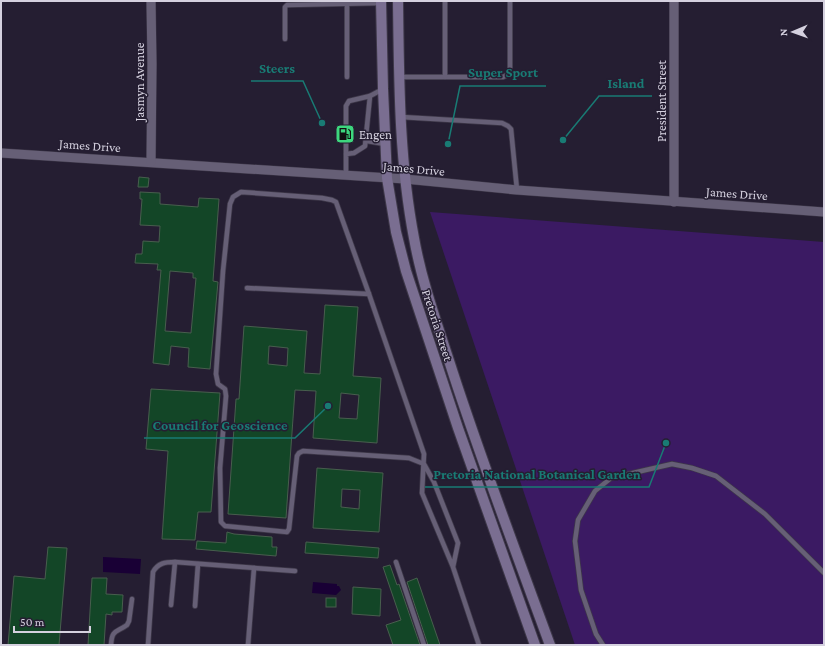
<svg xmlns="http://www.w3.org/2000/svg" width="825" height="646" viewBox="0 0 825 646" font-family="'Crimson Pro',serif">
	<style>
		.green { fill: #3b1a63 }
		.water { fill: #190035 }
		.building { fill: #134627; stroke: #485e4e; fill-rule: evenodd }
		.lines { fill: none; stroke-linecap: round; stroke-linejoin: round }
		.lane-casing { stroke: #3e3849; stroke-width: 6 }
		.street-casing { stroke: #3e3849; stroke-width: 10 }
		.secondary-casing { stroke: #3e3849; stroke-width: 12 }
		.lane { stroke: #665f76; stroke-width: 4.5 }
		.street { stroke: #665f76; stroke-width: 9 }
		.secondary { stroke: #7a6e91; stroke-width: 10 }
		.labels { text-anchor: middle; stroke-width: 3; stroke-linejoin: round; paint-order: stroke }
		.street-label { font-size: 13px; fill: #d5d1df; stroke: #251e32 }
		.poi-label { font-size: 13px; fill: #d5d1df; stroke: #251e32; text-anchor: start }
		.leader { fill: none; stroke: #197b74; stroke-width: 1.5 }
		.callout-dot { fill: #197b74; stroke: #251e32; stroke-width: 1.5 }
		.callout-label { font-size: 14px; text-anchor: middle; font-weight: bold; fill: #197b74; stroke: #251e32; stroke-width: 3; stroke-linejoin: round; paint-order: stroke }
	</style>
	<rect width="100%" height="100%" fill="#251e32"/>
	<path class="green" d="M430,212l394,30v403h-249z"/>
	<g class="water">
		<path d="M103,557l38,2 -1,15 -37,-2z"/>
		<path d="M313,582l24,2v2h2l2,4 -5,5 -24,-2z"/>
	</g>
	<g class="building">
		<path d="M139,177l10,1 -1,9h-10z"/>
		<path d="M140,192l20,1v11l38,3 1,-9 20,1 -6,82 5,1 -8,87 -22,-2 1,-19 -18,-2 -2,19 -16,-2 8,-93h-4l1,-6 -23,-1 1,-9h6l1,-13 16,1 1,-16 -20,-1 2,-26h-2zM170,271l23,2v5h3l-5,55 -26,-2z"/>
		<path d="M325,305l33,2 -5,69 28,2 -4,65 -64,-5 3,-47 -21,-1 -9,128 -58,-4 8,-115h3l5,-73 63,5 -3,42 16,1zM269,346l19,2 -1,18 -19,-2zM341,393l18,2 -2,24 -18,-1z"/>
		<path d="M151,389l69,4 -9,119h-13l-3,28 -33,-1 6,-88 -22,-2z"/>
		<path d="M317,468l66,5 -4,59 -66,-4zM342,489l18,1 -1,19 -18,-2z"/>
		<path d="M227,532l7,2 38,3v10h5l-1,9 -80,-7 1,-8 29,2z"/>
		<path d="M306,542l73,6 -1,10 -73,-5z"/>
		<path d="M48,547l19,1 -8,97h-51l6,-69 31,3z"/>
		<path d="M390,565l7,20 2,-1 21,61h-27l-7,-20 15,-5 -18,-53z"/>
		<path d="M92,578h15l-1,16 17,1 -1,17h-10v3l-6,-1 -2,31h-16z"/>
		<path d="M417,578l23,67h-12l-21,-63z"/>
		<path d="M353,587l28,2 -1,27 -28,-2z"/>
		<rect x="326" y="598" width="10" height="9"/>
	</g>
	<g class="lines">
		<defs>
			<g id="lane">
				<path d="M347,3v74"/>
				<path d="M285,39v-32l2,-2 94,-2"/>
				<path d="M399,77h104l4,-2 3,-6v-68"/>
				<path d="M445,77v-76"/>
				<path d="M401,117l101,6 6,3 3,3 6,61"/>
				<path d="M367,141l18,3"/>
				<path d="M346,154v-48l3,-5 21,-5"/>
				<path d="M346,175v-21l8,-1 11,-7 5,-50 13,-7"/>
				<path d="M247,288l122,6"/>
				<path d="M396,562l28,83"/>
				<path d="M453,567l5,-24 -24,-61 -10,-18 -15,-6 -106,-7 -4,2 -2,3 -8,73 -2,3 -62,-6 -4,-4 -1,-54 6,-72 -1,-7 -7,-5 -2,-10 7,-103 7,-67 3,-7 8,-5 81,6 10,2 4,2 33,92 55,160 -2,39 31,74 26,78"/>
				<path d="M171,605l4,-43"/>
				<path d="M195,606l3,-42"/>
				<path d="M111,645c1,-16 5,-12 16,-20l2,-4 3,-22"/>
				<path d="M148,645l5,-73c5,-9 12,-10 22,-10l120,9"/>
				<path d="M248,645l6,-77"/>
				<path d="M603,645l-7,-11 -15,-44 -6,-49 3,-21 17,-29 16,-13 61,-14 20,4 24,8 49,38 59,59"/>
			</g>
			<g id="street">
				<path d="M1,153l404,26 112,11 307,22"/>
				<path d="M151,162l1,-98 -1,-63"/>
				<path d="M674,202v-201"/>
			</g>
			<g id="secondary">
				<path d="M381,1l2,88 4,89 9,54 10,39 52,157 77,217"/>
				<path d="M398,1c1,79 1,159 16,237 8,46 25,91 39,135 30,92 64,182 97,272"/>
			</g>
		</defs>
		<use href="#lane" class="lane-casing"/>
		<use href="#street" class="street-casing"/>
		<use href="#secondary" class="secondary-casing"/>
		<use href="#lane" class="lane"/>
		<use href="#street" class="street"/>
		<use href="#secondary" class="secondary"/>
	</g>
	<defs>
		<symbol id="fuel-square" viewBox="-11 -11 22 22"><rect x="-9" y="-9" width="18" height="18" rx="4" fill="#3dd77e" stroke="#251e32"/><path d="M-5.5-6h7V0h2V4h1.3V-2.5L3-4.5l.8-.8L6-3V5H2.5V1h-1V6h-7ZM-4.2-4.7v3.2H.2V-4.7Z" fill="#111"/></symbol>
	</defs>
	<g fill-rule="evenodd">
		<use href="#fuel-square" x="334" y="123" width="22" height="22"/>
	</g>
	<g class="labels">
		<g class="street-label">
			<text transform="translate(139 82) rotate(-90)" y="5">Jasmyn Avenue</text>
			<text transform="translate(661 101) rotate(-90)" y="5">President Street</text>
			<text transform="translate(90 145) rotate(4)" y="5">James Drive</text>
			<text transform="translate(414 168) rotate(5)" y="5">James Drive</text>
			<text transform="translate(737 193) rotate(4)" y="5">James Drive</text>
			<text transform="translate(438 325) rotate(72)" y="5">Pretoria Street</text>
		</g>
		<g class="poi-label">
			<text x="359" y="139">Engen</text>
		</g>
	</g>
	<path class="leader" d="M322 123L303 81H251M448 144L460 86H546M563 140L599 96H652M328 406L295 438H144M666 443L649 487H425"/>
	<g class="callout-dot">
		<circle cx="322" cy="123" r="4"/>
		<circle cx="448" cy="144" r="4"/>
		<circle cx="563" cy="140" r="4"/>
		<circle cx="328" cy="406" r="4"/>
		<circle cx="666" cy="443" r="4"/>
	</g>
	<g class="callout-label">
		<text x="277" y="73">Steers</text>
		<text x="503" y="77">Super Sport</text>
		<text x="626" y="88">Island</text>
		<text x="220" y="430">Council for Geoscience</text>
		<text x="537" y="479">Pretoria National Botanical Garden</text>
	</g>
	<rect width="825" height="646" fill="none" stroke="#d5d1df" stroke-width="4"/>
	<g transform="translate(793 32) rotate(268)" stroke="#251e32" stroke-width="3" paint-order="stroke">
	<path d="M0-3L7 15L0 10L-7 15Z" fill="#d5d1df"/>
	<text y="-6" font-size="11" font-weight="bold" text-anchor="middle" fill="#d5d1df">N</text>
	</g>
	<path d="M14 626v6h76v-6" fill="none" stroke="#d5d1df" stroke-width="2"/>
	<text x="20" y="626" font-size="12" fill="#d5d1df" stroke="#251e32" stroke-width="3" paint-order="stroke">50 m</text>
</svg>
